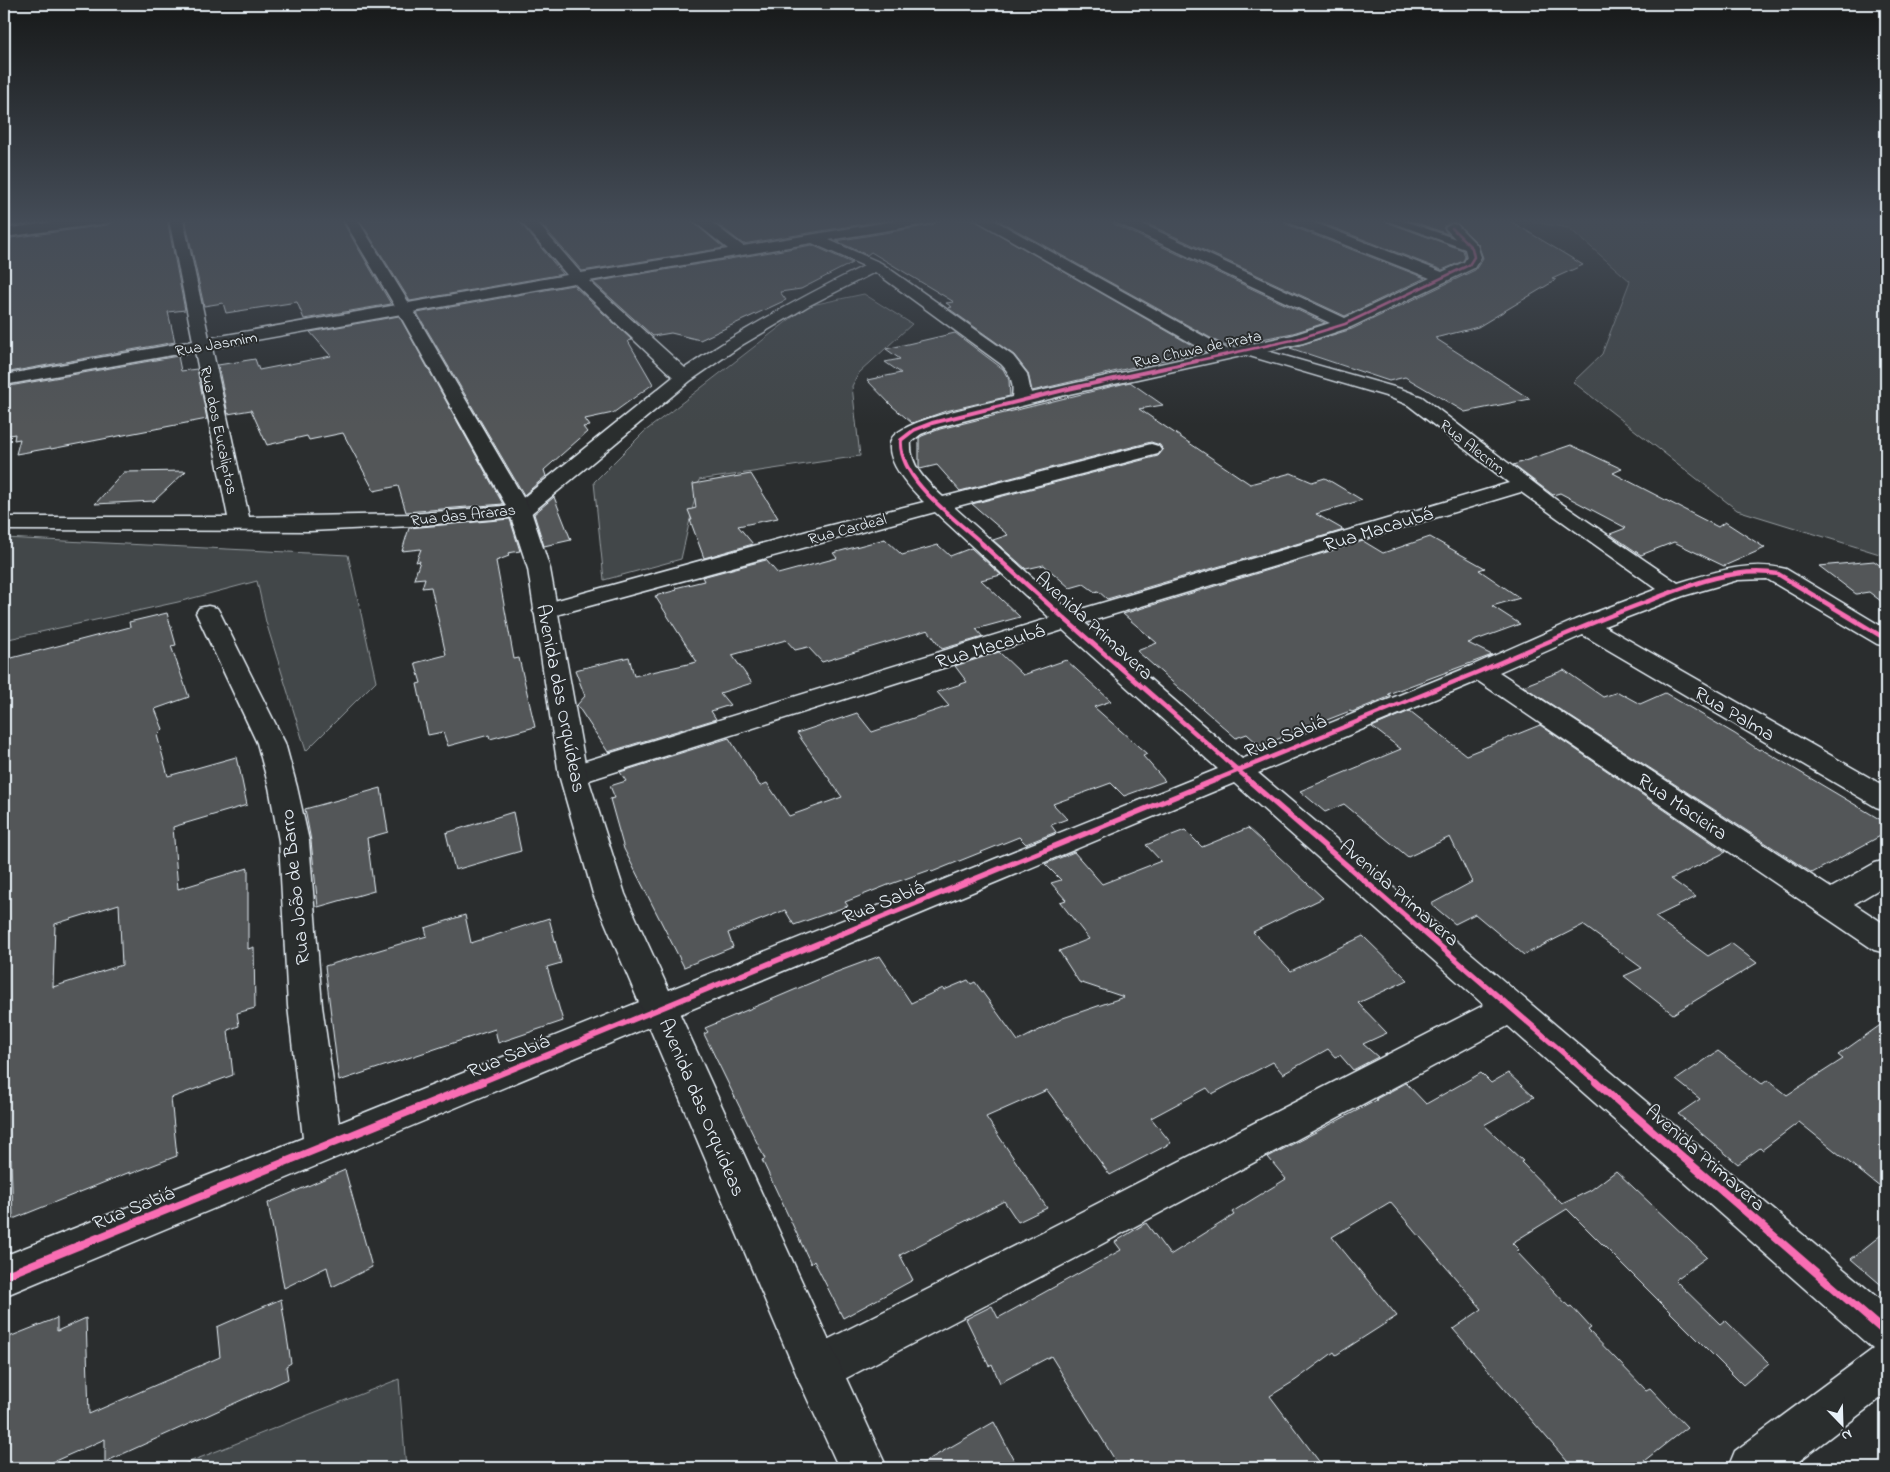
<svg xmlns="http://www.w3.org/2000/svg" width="1890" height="1472" viewBox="0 0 1890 1472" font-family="'Indie Flower',sans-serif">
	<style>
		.green { fill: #424648; stroke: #959ca0 }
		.building { fill: #535759; stroke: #e8f1f8; fill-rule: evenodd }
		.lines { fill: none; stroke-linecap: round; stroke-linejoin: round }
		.service-casing { stroke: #e8f1f8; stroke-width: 4 }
		.minor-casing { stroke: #e8f1f8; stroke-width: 3 }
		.tertiary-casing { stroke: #e8f1f8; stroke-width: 3 }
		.service { fill: #2a2d2e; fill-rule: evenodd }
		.minor { fill: #2a2d2e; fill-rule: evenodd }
		.tertiary { fill: #2a2d2e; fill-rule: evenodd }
		.cycleway-far4-casing { stroke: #2a2d2e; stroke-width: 4.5 }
		.cycleway-far3-casing { stroke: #2a2d2e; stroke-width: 6 }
		.cycleway-far2-casing { stroke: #2a2d2e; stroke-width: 8 }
		.cycleway-far1-casing { stroke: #2a2d2e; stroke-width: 9 }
		.cycleway-casing { stroke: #2a2d2e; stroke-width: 11 }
		.cycleway-far4 { stroke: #f96db3; stroke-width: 2.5 }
		.cycleway-far3 { stroke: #f96db3; stroke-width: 4 }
		.cycleway-far2 { stroke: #f96db3; stroke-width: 4.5 }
		.cycleway-far1 { stroke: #f96db3; stroke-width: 5.5 }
		.cycleway { stroke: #f96db3; stroke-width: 8 }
		.labels { text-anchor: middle; stroke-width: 4; stroke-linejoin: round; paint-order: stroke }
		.far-street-label { font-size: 16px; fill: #e8f1f8; stroke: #2a2d2e }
		.street-label { font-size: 20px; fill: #e8f1f8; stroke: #2a2d2e }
	</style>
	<rect width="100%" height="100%" fill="#2a2d2e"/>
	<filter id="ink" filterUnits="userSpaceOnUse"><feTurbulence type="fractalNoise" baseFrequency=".02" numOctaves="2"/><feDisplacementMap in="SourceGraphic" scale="10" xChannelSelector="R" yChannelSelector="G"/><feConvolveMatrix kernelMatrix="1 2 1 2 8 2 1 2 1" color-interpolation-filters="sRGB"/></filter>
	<g filter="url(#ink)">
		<g class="green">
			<path d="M1516,219h370v337l-149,-46 -164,-128 29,-28 28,-73 -61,-53z"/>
			<path d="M864,294l48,30 -53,49 -7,13 8,70 -161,24 -18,79 -77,21 -10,-98 50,-50 163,-126z"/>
			<path d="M4,538l344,17 28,126 -70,70 -40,-129 -9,-41 -79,21 -174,38z"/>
			<path d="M399,1379l7,89h-232z"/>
		</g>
		<g class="building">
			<path d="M33,219h26l-47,7 1,-4z"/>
			<path d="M116,219h51l18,91 -17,2 7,30 -171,31v-89l7,-46 96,-13z"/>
			<path d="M185,219h156l50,85 -87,15 -7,-17 -71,11 -3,-10 -19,3z"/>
			<path d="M359,219h158l46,55 -153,27z"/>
			<path d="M537,219h152l35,29 -142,23z"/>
			<path d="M711,219h182l-150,25z"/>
			<path d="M941,219h31l230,132 -170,40 -4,-18 -14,-18 -66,-47 4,-1 -6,-4 8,-1 -83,-50 -4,3 -31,-14 96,-16z"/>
			<path d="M996,219h115l3,5 211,99 -32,10 -68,13z"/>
			<path d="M1137,219h146l3,5 139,54 -80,38z"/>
			<path d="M1311,219h70l82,31 2,7 -2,4 -21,9z"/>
			<path d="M1406,219h101l76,46 -31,14 4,1 -78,47 -43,11 95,61 -65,13 -60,-35 -16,4 -99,-33 62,-19 123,-59 8,-12 -5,-14 -21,-21 -6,-1 -7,4v3l4,5z"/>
			<path d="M812,245l40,18 -51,26 -21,3 6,8 -86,40 -29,-7 -18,3 -60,-54z"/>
			<path d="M573,285l59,55 -4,1 25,43 -40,29 -28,6 5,7 -7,1 4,5 -43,38 2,6 -22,19 -107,-182z"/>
			<path d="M399,316l104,188 -97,8 -8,-26 -24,5 -31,-58 -34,7 -2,-4 -40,9 -16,-35 -23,4 -10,-49 37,-6 4,11 72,-14 -21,-24z"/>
			<path d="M955,333l48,36 6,11 1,16 -64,15 -34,12 -20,-17 -25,-26 34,-7 -16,-11 15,-3 -14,-10z"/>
			<path d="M178,356l3,15 16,-2 10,50 -156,30v-1l-35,6 4,-15 -6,1 1,-6 -11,2v-49z"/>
			<path d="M1130,382l33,23 -24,4 111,75 41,-11 21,9 13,-4 37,22 -46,14 28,16 -237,69 -9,-8 -3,1 -11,-8 -14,4 -26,-23 -18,4 -33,-29 15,-5 -36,-31 186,-48 5,-6 -3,-5 -9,-3 -191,49 -23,-26 -17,4 -1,-2v-29l3,-2 18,-7z"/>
			<path d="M1571,445l51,24 -9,4 105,54 7,-5 40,26 -41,18 -50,-24 -33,13 -31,-21 16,-6 -66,-35 -7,2 -40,-30z"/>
			<path d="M186,471l-32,30 -59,3 29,-32z"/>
			<path d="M751,474l27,44 -40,8 15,18 -49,14 -14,-38h2l-4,-10 8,-2 -3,-24z"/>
			<path d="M554,497l17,43 -27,6 -10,-32z"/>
			<path d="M510,519l10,32 -12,2 1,3 -13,5 18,98 5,-1 16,69 -45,12 -1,-4 -41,11 -5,-14 -15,3 -11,-51 4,-1 -6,-20 31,-8 -15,-68 -9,1 3,-10 -11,1 6,-18 -4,1 5,-13 -19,2 7,-23z"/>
			<path d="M1430,537l55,31 -6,2 41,28 -28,8 28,18 -52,19 24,12 -104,39 3,2 -39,16 -2,-1 -90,35 -13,-12 -11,4 -99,-87 20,-8 -34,-29 240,-73 20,12z"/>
			<path d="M885,539l17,16 36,-10 12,11 21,-8 30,27 -20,5 39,37 -44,12 7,8 -41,12 -14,-19 -106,32 -14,-15 -13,3 -9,-10 -54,15 20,28 -32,10 10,12 -19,6 5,8 -108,33 -31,-47 8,-9 -10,-26 54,-13 5,19 63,-14 -42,-66 22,-6 -2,-2 29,-7 -2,-4 64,-17 12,14 59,-16 -4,-5z"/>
			<path d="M1874,561l12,9v35l-17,-13 -13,2 -37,-28z"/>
			<path d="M167,613l9,32 -5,1 18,51 -34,12 8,20 -6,6 11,41 68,-19 2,9h1l8,39 -74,22 5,62 70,-21v81l6,-2 1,61 -18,5 2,13 -11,4 5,45 -62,23 6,58 -47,18v-2l-117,47 -2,-60 -7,3v-502l126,-33 -1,-5zM119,904l3,61 -69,22 2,-63z"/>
			<path d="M999,652l24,23 43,-15 45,41 -17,6 53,47 -4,2 22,25 -41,15 -13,-13 -58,21 14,15 -16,6 5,7 -30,12 -7,-7 -87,35 -2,-2 -42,15 -43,17 3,4 -54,19 -9,-15 -57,23 5,14 -49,20 -60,-118 -14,-50 5,-1 -5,-12 16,-5 -6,-9 109,-34 31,48 7,-3 22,33 53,-19 -45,-64 60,-20 15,19 77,-26 -12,-14 30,-10 -12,-16z"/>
			<path d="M1564,670l39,27 15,-5 22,12 25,-11 70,41 24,16 2,-1 125,74v10l-74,40 -289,-187z"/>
			<path d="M1410,711l56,44 74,-30 186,127 -55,27 25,18 -41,20 53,39 23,-13 26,20 -84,51 -49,-38 18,-8 -59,-43 -59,30 -49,-41 -20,10 -24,-20 41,-22 -22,-45 -42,20 -64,-53 -19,8 -25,-21 101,-42 -29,-22z"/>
			<path d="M381,788l7,44 -21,6 7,53 -56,16 -7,-66 -6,-32z"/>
			<path d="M513,812l8,39 -66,19 -9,-37z"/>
			<path d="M1248,828l75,70 -70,34 38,39 72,-35 45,44 -50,23 29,30 -24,11 15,13 -25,13 -13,-15 -5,2 -7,-8 -45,25 -10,-12 -61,32 -5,-6 -56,30 20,25 -61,32 -63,-85 -61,27 61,91 -29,14 -14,-21 -104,54 13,25 -70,38 -29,-57 -3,3 -49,-104 3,-1 -61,-125 4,-2 -3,-4 129,-55 46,-17 31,47 32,-15 1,2 24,-10 3,4 4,-2 43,59 45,-23 61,-21 -45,-15 -20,-31 30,-12 -29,-37 6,-2 -15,-17 10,-3 -16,-16 29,-12 28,32 59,-23 -15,-16 39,-15 17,17z"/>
			<path d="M465,915l6,28 78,-25 12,45 -14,4 16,54 -65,22 -3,-14 -156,52 -14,-115 102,-30 -2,-8z"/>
			<path d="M1886,1021v171l-87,-70 -37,28 -2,-2 -22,16 -60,-50 22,-15 -24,-19 42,-29 44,33 6,-4 19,15 56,-36 -5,-4z"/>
			<path d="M1481,1073l10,10 17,-10 26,24 -50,28 39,36 -2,1 41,42 29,-14 25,-19 91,86 -32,23 45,44 5,-4 44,43 -26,22 -176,-176 -55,34 7,7 -3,1 53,56 2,-1 20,22 -3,2 58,60 4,-2 37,39 -52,41h-62l-120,-139 29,-20 -92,-107 -58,35 65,79 -61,39 -2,-3 -38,28 -26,16 54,72h-204l-69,-112 -51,27 -8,-19 -3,2 -23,-47 26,-13 6,12 123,-68 -6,-8 31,-19 24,32 64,-40 -2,-3 54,-33 -18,-22 109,-57 -1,-1 30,-16 20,21z"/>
			<path d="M345,1170l27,97 -40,20 -5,-20 -43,21 -16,-85z"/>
			<path d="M1886,1231v58l-35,-30z"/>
			<path d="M281,1299l10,64 -5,3 2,13 -183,83v-23l-66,29h-35v-129l53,-21v13l29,-13 3,96 131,-57 -3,-30z"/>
			<path d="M994,1422l24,46h-104z"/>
		</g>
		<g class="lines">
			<defs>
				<path id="service" d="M1383,219h16l77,27 2,2 -2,2h-8z"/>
				<g id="minor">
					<path d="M75,219h39l-7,4 -103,14v-8z"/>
					<path d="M169,219h14l26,119 358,-63 -48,-56h15l47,54 147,-24 -37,-30h16l36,27 163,-27h33l-7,4 -103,17 52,23 132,93 14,18 4,19 178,-40 -235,-134h18l235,130 66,-14 37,-12 -215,-101 -2,-3h19l213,99 85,-40 -143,-56 -2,-3h20l137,53 22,-10 3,-5 -2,-8 -20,-21 7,-4 5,1 20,20 4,12 -7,11 -123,59 -48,16 -36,8 134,38 21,8 133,102 123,84c37,-11 70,-23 108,-14l100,60v17l-9,-2 -110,-65 -29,1 -55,16 -79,30 282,161v23l-10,-3 -293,-172 -84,37 332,216 44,-25 11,-3v25l-32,19 32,21v28l-12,-3 -56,-38 -340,-231 -220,92 628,532v89l-96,74h-62l7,-17 138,-102 -365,-323 -434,233 -241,126 -16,6 -16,-6 -6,-16 6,-16 243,-122 440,-226 -250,-222 -1230,513v-40l299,-118 -15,-132 -9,-165 -10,-54 -12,-44 -61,-130 3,-5 9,-2 9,2 3,5 65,130 12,44 12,54 13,165 17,117 879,-354 -155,-139 -480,152 -10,2 -10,-2 -4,-7 4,-7 487,-150 -115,-106 -390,106 -9,-2 -3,-5 3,-5 279,-77 109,-27c-13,-13 -40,-41 -33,-62 8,-20 99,-37 121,-43 2,-14 -1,-23 -11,-33l-126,-92 -67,34 -66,39 -52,36 -162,135 -116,10 -102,5 -306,-1v-13h224l-33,-166 -191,34v-10l189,-34zM812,243l52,23c-62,31 -122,63 -179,102l-96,-87zM574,283l99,94 -159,128 -102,9 -163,3 -37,-169zM1246,355l143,42 19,8 101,78 -438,129 -117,-105 204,-53 3,-4 -3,-4 -7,-2 -208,53c-16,-15 -34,-31 -32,-55l10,-8 18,-7 130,-33zM1521,492l136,97 -82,31 -104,46 -229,93 -157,-136z"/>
				</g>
				<path id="tertiary" d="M343,219h14l55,89 119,203 19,58 37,206 38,119 262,574h-48l-38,-83 -208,-491 -34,-119 -31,-206 -19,-58 -113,-203z"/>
			</defs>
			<use href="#service" class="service-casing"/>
			<use href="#minor" class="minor-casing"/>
			<use href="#tertiary" class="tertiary-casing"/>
			<use href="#service" class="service"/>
			<use href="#minor" class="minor"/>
			<use href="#tertiary" class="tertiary"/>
			<defs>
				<path id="cycleway-far4" d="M1191,362l106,-23 48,-15 124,-59 5,-8 -2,-9 -20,-20"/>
				<path id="cycleway-far3" d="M984,545c-27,-25 -86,-65 -83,-105l13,-10 18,-7 136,-34 129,-28"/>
				<g id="cycleway-far2">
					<path d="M982,544l85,77 182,159"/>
					<path d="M1215,780c88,-36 176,-72 263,-108 56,-24 111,-49 168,-70 41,-16 88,-36 132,-28l108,65"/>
				</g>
				<g id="cycleway-far1">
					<path d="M1247,779l351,304"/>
					<path d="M479,1083l739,-304"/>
				</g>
				<g id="cycleway">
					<path d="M1596,1082l290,251"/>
					<path d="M4,1276l478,-194"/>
				</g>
			</defs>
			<use href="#cycleway-far4" class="cycleway-far4-casing"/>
			<use href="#cycleway-far3" class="cycleway-far3-casing"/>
			<use href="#cycleway-far2" class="cycleway-far2-casing"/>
			<use href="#cycleway-far1" class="cycleway-far1-casing"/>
			<use href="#cycleway" class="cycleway-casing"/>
			<use href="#cycleway-far4" class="cycleway-far4"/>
			<use href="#cycleway-far3" class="cycleway-far3"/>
			<use href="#cycleway-far2" class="cycleway-far2"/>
			<use href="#cycleway-far1" class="cycleway-far1"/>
			<use href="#cycleway" class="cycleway"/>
		</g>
	</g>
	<linearGradient id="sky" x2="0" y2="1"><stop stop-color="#171919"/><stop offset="0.52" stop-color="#444c57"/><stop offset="1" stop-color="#444c57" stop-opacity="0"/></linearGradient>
	<rect width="1890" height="425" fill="url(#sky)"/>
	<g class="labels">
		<g class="far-street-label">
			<text transform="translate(216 343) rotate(-10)" y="6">Rua Jasmim</text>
			<text transform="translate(1197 348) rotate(-12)" y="6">Rua Chuva de Prata</text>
			<text transform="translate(220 430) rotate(78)" y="6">Rua dos Eucaliptos</text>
			<text transform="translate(1473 446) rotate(38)" y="6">Rua Alecrim</text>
			<text transform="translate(463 514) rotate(-6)" y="6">Rua das Araras</text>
			<text transform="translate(847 528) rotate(-15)" y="6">Rua Cardeal</text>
		</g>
		<g class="street-label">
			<text transform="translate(1378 528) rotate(-17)" y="7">Rua Macaubá</text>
			<text transform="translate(1095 625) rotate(42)" y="7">Avenida Primavera</text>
			<text transform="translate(990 645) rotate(-17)" y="7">Rua Macaubá</text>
			<text transform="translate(562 698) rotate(79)" y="7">Avenida das Orquídeas</text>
			<text transform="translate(1735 713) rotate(30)" y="7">Rua Palma</text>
			<text transform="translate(1285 735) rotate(-22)" y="7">Rua Sabiá</text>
			<text transform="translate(1683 806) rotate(34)" y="7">Rua Macieira</text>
			<text transform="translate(294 887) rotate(-96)" y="7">Rua João de Barro</text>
			<text transform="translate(1400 892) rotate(41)" y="7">Avenida Primavera</text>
			<text transform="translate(883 901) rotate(-22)" y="7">Rua Sabiá</text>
			<text transform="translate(508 1055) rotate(-22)" y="7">Rua Sabiá</text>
			<text transform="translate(703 1107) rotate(67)" y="7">Avenida das Orquídeas</text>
			<text transform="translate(1706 1157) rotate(41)" y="7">Avenida Primavera</text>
			<text transform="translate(133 1207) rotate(-22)" y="7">Rua Sabiá</text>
		</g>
	</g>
	<rect width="1890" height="1472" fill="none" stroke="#2a2d2e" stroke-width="20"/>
	<rect x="10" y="10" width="1870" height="1452" fill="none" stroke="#e8f1f8" stroke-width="2" filter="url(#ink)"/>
	<g transform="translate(1842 1424) rotate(157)" stroke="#2a2d2e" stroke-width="4" paint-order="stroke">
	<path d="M0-4L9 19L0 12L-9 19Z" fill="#e8f1f8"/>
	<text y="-8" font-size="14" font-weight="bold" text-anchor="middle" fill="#e8f1f8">N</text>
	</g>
</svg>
